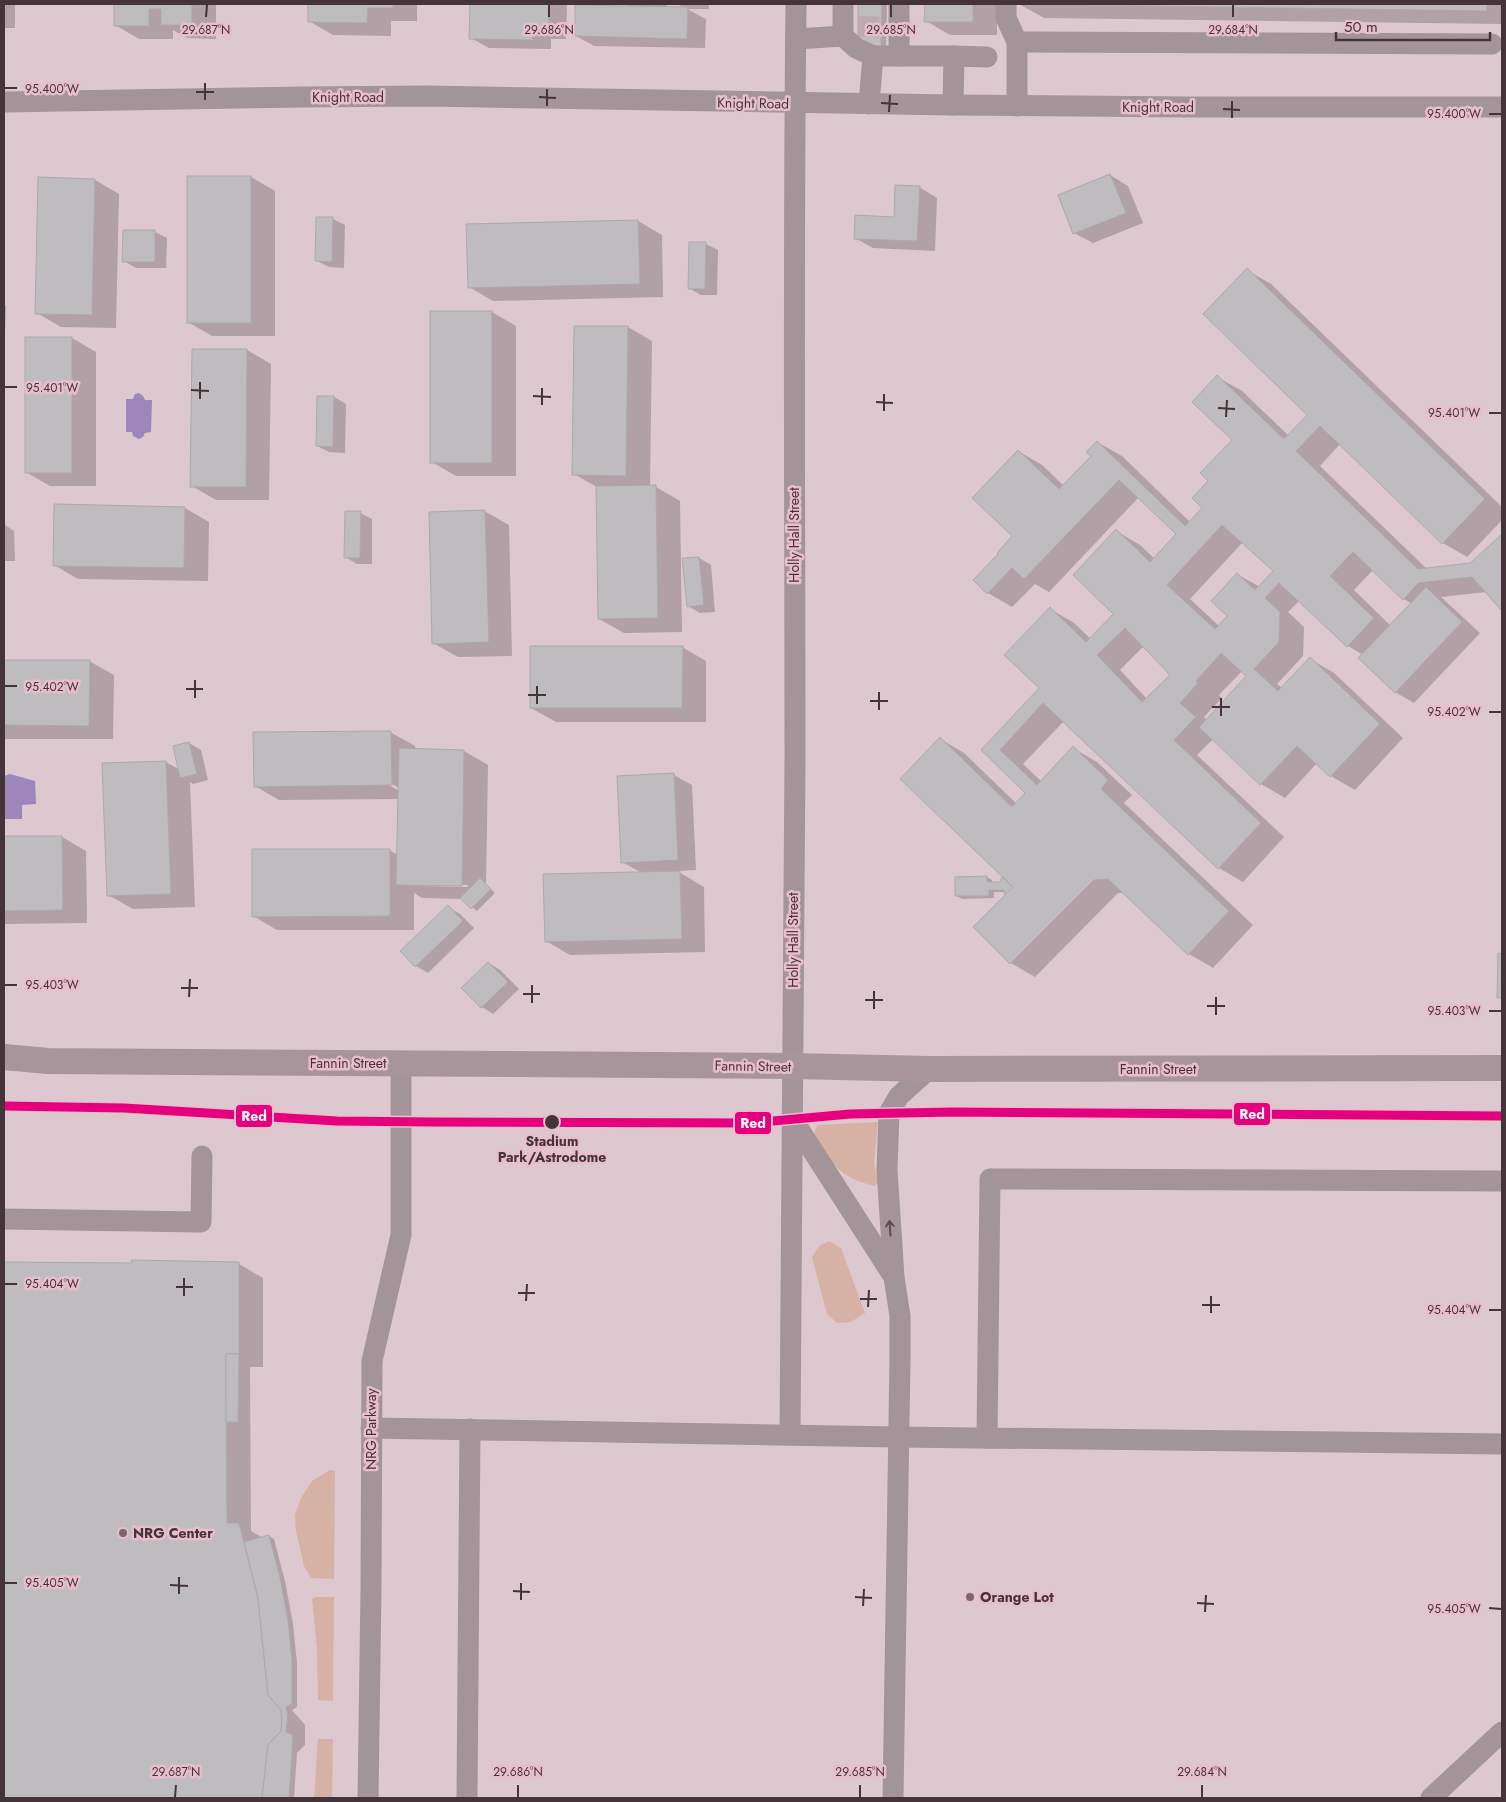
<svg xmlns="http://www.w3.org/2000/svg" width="1506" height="1802" viewBox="0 0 1506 1802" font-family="Jost,sans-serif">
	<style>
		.green { fill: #d5b2a4 }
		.water { fill: #9c86bb }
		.shadow { fill: #0003; fill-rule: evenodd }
		.building { fill: #bebcbe; stroke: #aba9ab; fill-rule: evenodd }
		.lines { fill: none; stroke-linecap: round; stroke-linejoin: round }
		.minor-tunnel { stroke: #bfaab2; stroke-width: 21; stroke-dasharray: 21 11; stroke-linecap: butt }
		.minor { stroke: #a39499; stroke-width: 21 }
		.major { stroke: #a8959c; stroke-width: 26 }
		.rail-1-casing { stroke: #e8becc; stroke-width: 12 }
		.rail-1 { stroke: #e5007d; stroke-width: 9 }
		.oneway { stroke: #5c4c51 }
		.ticks { fill: none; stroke: #443439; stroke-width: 2 }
		.stop-dot { fill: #443439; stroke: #e8becc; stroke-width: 2 }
		.poi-dot { fill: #7a686e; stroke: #e8becc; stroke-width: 2 }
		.labels { text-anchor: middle; stroke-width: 5; stroke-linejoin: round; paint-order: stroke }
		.street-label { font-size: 14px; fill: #443439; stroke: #e8becc }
		.stop-label { font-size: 14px; font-weight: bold; fill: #443439; stroke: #e8becc }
		.poi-label { font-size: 14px; font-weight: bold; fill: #443439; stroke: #e8becc; text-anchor: start }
		.ticks-label { font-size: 12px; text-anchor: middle; fill: #443439; stroke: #e8becc; stroke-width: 5; stroke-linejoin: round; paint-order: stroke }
		.line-badge { stroke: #e8becc; stroke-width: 2 }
		.badge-label { font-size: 14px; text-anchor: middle; font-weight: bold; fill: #fff }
	</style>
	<rect width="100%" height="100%" fill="#dec8d0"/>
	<g class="green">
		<path d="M878,1122l-4,41 4,20 -4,3c-10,-3 -21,-6 -29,-12 -10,-6 -26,-27 -30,-37 -1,-5 0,-8 3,-12z"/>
		<path d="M829,1241l12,7 24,65 -14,9 -14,1 -10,-9 -15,-57 7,-11z"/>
		<path d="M330,1470l5,1 -1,108 -23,-1 -7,-12 -8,-35 -1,-16 6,-17 11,-17z"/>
		<path d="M316,1597h18l-1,104 -15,-1 -1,-51 -5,-50z"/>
		<path d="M318,1739h15l-1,59h-18z"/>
	</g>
	<g class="water">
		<path d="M139,393l4,3 2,4h7l-1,32 -6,1 -2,4 -4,2 -6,-3 -1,-4h-6v-33h7l2,-5z"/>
		<path d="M10,774l25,7 1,23 -14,1v14h-18v-43z"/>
	</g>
	<g class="shadow">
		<rect x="4" y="4" width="11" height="24"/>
		<path d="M115,4h101v35l-29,-1 -14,-8v9h-34l-24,-14z"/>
		<path d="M309,4h108v17h-26v15l-58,-1 -24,-14z"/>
		<path d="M471,4h96l-1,35h-15v10l-62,-1 -18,-10z"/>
		<path d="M624,4h43v4l19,1 -9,-5h32v5h-22l19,10 -1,29 -111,-2 -18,-10 54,-29z"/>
		<path d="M860,4h27l-1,46 -27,-4z"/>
		<path d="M926,4h71v31h-47l-24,-14z"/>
		<path d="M1019,4h483v20l-458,-6z"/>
		<path d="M1110,175l18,11 15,37 -50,20 -19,-10z"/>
		<path d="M251,177l24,14v145h-63l-24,-14z"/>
		<path d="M95,180l24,14 -3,134 -55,-1 -24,-14z"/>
		<path d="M919,187l18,11 -2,53 -62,-3 -18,-10 40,-20z"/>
		<path d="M333,219l12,6 -1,43 -15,-1 -12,-6z"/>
		<path d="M638,221l24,14 1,62 -170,4 -24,-14z"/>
		<path d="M155,232l12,6 -1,30h-30l-12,-7z"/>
		<path d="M706,244l12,6 -1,45h-16l-12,-7z"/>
		<path d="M1247,270l24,14 231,223v13l-35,37 -24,-14 -103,-99 -20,22 107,103 43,-5 32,-29v74l-15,-17 -46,5 39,36 -66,70 -19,-11 -32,-37 -15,-9 -48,-46 -12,12 16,15 -1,29 -26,28 5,4 28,-29 24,14 69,65 -48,52 -24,-14 -14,-13 -32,35 -24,-14 -48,-45 -16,16 87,82 -41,45 -24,-14 -155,-147 -41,43 18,17 32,-33 24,14 35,33 -8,8 129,122 -40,43 -24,-14 -64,-61h-7l-83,84 -24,-14 -5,-71h-12v6l-32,1 -5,-3 30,-19 5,3v3h9l3,-6 -64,-138 24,14 53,51 10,-11 -45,-43 59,-62 9,-79 24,14 17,16 24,-26 1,-82 24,14 14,13 23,-24 -38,-37 -90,95 -14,-8 -23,23 -24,-14 -14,-13 26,-26 14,-18 4,-85 24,14 22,21 29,-30 4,-14 25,14 68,66 14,-14 6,-27 23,-41 -16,-63 25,14 47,45 20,-21zM1243,542l31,29 -14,16 -23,-13 -8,42 -10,10 -29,-27zM1373,570l31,29 8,5 -21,22 -37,-36zM1144,646l28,29 -25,24 -27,-29zM1242,671l6,5 -41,44 -3,-3 18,-19 -3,-3z"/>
		<path d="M4,305l2,1 -1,28h-1z"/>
		<path d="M492,312l24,14v150h-60l-24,-14z"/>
		<path d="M628,327l24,14 -2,146h6l24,14 2,131 -58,1 -25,-14 -2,-132 -23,-13z"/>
		<path d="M72,338l24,14v134h-46l-24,-14z"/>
		<path d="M247,350l24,14 -2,136h-53l-24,-14z"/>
		<path d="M334,397l12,7 -1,49 -16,-1 -12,-6z"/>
		<path d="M185,508l24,14 -1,59 -130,-2 -24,-14z"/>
		<path d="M484,511l25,14 3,131 -54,1 -25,-14z"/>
		<path d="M360,513l12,6v45h-15l-12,-7z"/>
		<path d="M4,524l10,7 1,30h-11z"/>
		<path d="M699,558l12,7 4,47 -15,1 -12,-7 -4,-46z"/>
		<path d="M682,647l24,14v61h-150l-25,-14z"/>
		<path d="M4,661h85l25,14 -1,64h-109z"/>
		<path d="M390,732l25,14v4l49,1 24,14 -2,119 9,9 -18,18 -14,-12 -41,-1 -8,-5v37h-137l-24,-14 136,-66 9,5 1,-56 -120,1 -24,-14zM387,781l12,7v3l-13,-8zM421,884l47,1v2l-47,-1z"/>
		<path d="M189,743l12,7 7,30 -15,4 -3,-2 5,125 -62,2 -25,-14 58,-133 14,8z"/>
		<path d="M674,775l18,10 4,85 -19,1 27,16 1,65 -135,3 -24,-14 96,-68 -20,-11z"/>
		<path d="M62,837l24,14 1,72 -83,1v-86z"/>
		<path d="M448,907l12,7 14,14 -46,45 -12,-7 -14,-15z"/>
		<path d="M489,963l11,7 19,19 -26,25 -11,-7z"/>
		<path d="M133,1262l106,2 24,14v89h-13l1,164 12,7 6,-2 5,3 11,42 8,43 4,39v44l-5,3 13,15v20l-8,8 -3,45h-290v-535l129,1z"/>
	</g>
	<g class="building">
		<path d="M114,4h78v21h-31v-16h-12v17h-35z"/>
		<path d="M308,4h85v4h-25l-1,15 -59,-1z"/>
		<path d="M470,4h79v26l-16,-1v11l-64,-1z"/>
		<path d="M858,4h24l-1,43h-23z"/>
		<path d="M925,4h48v18h-49z"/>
		<path d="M1018,4h469v7z"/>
		<path d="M575,5l113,2 -1,32 -112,-3z"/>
		<path d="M1110,174l16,39 -53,21 -15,-39z"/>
		<rect x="187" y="176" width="64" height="147"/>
		<path d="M38,177l57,2 -3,136 -57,-1z"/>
		<path d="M895,185l25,1 -3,55 -63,-2 1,-24 39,2z"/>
		<path d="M316,217h17l-1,45 -17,-1z"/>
		<path d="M638,220l2,64 -172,4 -2,-64z"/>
		<path d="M123,230h32v32h-33z"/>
		<path d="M689,242h17l-1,47h-17z"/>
		<path d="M1247,268l238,231 -43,45 -122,-118 -24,25 122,118 52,-6 32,-29v77l-30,-34 -54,6 -15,17 -50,-48 -23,24 44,42 -27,29 -68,-64 -14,15 15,14 -1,30 -25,27 24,22 32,-34 70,67 -50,53 -33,-31 -37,39 -61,-58 47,-51 -25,-23 -25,28 2,2 -18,20 16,14 -22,23 87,83 -43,46 -175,-166 -43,47 37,35 36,-39 35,34 -7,9 128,122 -41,44 -80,-76 -14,1 -84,84 -37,-37 40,-40 -113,-108 40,-42 72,70 13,-14 -44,-43 58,-62 -35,-33 46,-48 36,35 27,-28 -40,-39 43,-46 34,33 26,-28 -57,-54 -95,99 -12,-11 -25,26 -14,-14 25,-26 -1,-1 15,-17 -40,-38 46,-48 41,39 32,-33 -5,-4 11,-11 88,85 17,-18 -10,-10 16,-17 -8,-8 32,-33 -40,-38 25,-27 67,64 23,-24 -104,-101zM1222,525l51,46 -18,19 -18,-17 -26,28 16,15 -12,13 -48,-44zM1125,628l45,47 -28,27 -45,-47z"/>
		<rect x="430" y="311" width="62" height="152"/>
		<path d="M574,326h54l-2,150 -54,-1z"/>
		<rect x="25" y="337" width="47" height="136"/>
		<path d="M192,349h55l-1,138h-56z"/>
		<path d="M317,396h17l-1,51 -17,-1z"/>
		<path d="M656,485l2,133 -60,1 -2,-133z"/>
		<path d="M54,504l131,3 -1,61 -131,-2z"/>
		<path d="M485,510l4,132 -57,2 -3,-132z"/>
		<path d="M345,511h16l-1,47h-16z"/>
		<path d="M699,557l5,48 -17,2 -5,-49z"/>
		<path d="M1426,587l36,35 -67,71 -37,-35z"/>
		<path d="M530,646h153l-1,62h-152z"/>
		<path d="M4,660h86l-1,66 -85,-1z"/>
		<path d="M391,731l1,54 -138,2 -1,-55z"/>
		<path d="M189,742l8,32 -17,4 -7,-32z"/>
		<path d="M399,748l65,2 -2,136 -66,-1z"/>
		<path d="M166,761l5,133 -64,2 -5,-133z"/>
		<path d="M674,773l4,87 -57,3 -4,-87z"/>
		<path d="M4,836h58l1,74 -59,1z"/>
		<path d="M252,849h138v67l-138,1z"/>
		<path d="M680,871l2,68 -137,3 -2,-68z"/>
		<path d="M987,876v6h13l2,-5 11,10 -8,8 -1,-5h-15v6h-34v-19z"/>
		<path d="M480,878l11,11 -20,20 -11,-11z"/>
		<path d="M448,905l15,16 -48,46 -15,-16z"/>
		<path d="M1498,953l4,1v44h-5z"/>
		<path d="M488,962l20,20 -27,26 -20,-20z"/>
		<path d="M131,1260l108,2v92h-13l1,169h12l19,75 10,97 13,15 1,9 -1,12 -13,14 -6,53h-258v-536l128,1z"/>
		<path d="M226,1354h13l-1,68h-12z"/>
		<path d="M269,1535l11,42 8,43 4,40v44l-6,3 2,7 -2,18 7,3 -4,63h-27l6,-53 13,-14 1,-12 -1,-9 -13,-15 -10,-97 -14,-56z"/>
	</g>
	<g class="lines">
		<path class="minor-tunnel" d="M858,26l23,1"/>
		<g class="minor">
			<path d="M1006,4v14l11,24v64"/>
			<path d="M843,36l13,12 17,8"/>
			<path d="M796,39l47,-3v-32"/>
			<path d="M1017,42l475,2"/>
			<path d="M899,56v-52"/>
			<path d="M954,56l33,1"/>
			<path d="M4,102l298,-5 125,-1 526,9 235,2h314"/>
			<path d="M869,104l4,-48h81l-1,49"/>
			<path d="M793,1120l99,154"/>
			<path d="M4,1219l197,3 1,-66"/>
			<path d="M371,1428l527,9 604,7"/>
			<path d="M790,1434c2,-225 4,-450 5,-675 0,-252 -2,-504 1,-755"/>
			<path d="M987,1438l3,-259 512,2"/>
			<path d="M368,1798l3,-209 1,-228 29,-126v-172"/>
			<path d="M467,1798l3,-369"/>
			<path d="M893,1798l7,-439v-43l-6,-39 -7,-107 2,-57 10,-17 30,-27"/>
			<path d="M1431,1798l71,-66"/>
		</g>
		<path class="major" d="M4,1057l44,4 744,5 137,3 573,-1"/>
		<defs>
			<path id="rail-1" d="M4,1106l120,2 213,13 95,1 320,1 98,-9 103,-2 549,4"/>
		</defs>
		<use href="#rail-1" class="rail-1-casing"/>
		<use href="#rail-1" class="rail-1"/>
	</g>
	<defs><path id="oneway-shaft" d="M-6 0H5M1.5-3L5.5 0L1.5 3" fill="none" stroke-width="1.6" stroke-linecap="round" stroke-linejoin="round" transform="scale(1.25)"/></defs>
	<use class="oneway" href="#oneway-shaft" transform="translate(890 1228) rotate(-94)"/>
	<path class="ticks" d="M206,17l1,-12M549,17v-12M891,17v-12M1233,17v-12M5,88h12M196,92h18M539,97l17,1M205,100v-17M881,103l17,1M547,106v-17M1223,109l17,1M889,112l1,-17M1489,114h12M1232,118v-17M5,387h12M191,390l18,1M533,396l18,1M200,399v-17M876,402l17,1M542,405v-17M1218,408l17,1M884,411v-17M1489,413h12M1226,417l1,-17M5,686h12M186,689h17M528,695h18M195,698v-18M870,701h18M537,704v-18M1212,707h18M879,710v-18M1489,712h12M1221,716v-18M5,985h12M181,988h17M523,994h17M189,997l1,-18M865,1000h18M532,1003v-18M1207,1006h18M874,1009v-18M1489,1011h12M1216,1015v-18M5,1284h12M176,1287h17M518,1293h17M184,1296v-18M860,1299h17M526,1301l1,-17M1202,1305h18M868,1307l1,-17M1489,1310h12M1211,1313v-17M5,1583h12M170,1585l18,1M513,1591l17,1M179,1594v-17M855,1597l17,1M521,1600v-17M1197,1603l17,1M863,1606l1,-17M1489,1608l12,1M1205,1612l1,-17M175,1797l1,-12M518,1797v-12M860,1797v-12M1202,1797v-12"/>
	<circle class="stop-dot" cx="552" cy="1122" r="8"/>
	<g class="poi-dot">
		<circle cx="123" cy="1533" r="5"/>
		<circle cx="970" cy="1597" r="5"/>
	</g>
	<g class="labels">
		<g class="street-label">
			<text x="348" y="102">Knight Road</text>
			<text transform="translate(753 103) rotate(1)" y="5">Knight Road</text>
			<text x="1158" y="112">Knight Road</text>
			<text transform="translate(794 535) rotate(-90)" y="5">Holly Hall Street</text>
			<text transform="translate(793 940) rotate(-90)" y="5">Holly Hall Street</text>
			<text x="348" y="1068">Fannin Street</text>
			<text transform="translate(753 1066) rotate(1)" y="5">Fannin Street</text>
			<text x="1158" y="1074">Fannin Street</text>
			<text transform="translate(371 1429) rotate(-90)" y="5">NRG Parkway</text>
		</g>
		<g class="stop-label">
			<text x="552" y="1146">Stadium<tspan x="552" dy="16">Park/Astrodome</tspan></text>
		</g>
		<g class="poi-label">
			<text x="133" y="1538">NRG Center</text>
			<text x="980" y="1602">Orange Lot</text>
		</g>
	</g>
	<g class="ticks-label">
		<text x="206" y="34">29.687°N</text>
		<text x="549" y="34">29.686°N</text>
		<text x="891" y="34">29.685°N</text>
		<text x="1233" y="34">29.684°N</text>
		<text x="52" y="93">95.400°W</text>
		<text x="1454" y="118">95.400°W</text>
		<text x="52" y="392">95.401°W</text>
		<text x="1454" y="417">95.401°W</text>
		<text x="52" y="691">95.402°W</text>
		<text x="1454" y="716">95.402°W</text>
		<text x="52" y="989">95.403°W</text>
		<text x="1454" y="1015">95.403°W</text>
		<text x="52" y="1288">95.404°W</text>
		<text x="1454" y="1314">95.404°W</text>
		<text x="52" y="1587">95.405°W</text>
		<text x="1454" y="1613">95.405°W</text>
		<text x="176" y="1776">29.687°N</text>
		<text x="518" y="1776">29.686°N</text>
		<text x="860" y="1776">29.685°N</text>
		<text x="1202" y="1776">29.684°N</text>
	</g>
	<g class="line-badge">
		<rect x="1233" y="1102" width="38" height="24" rx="5" fill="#e5007d"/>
		<rect x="235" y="1104" width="38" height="24" rx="5" fill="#e5007d"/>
		<rect x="734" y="1111" width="38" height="24" rx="5" fill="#e5007d"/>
	</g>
	<g class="badge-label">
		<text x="1252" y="1119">Red</text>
		<text x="254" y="1121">Red</text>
		<text x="753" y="1128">Red</text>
	</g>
	<rect width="1506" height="1802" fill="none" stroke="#443439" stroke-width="10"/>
	<path d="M1336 32v8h154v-8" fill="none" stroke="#443439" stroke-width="2.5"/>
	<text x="1344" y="32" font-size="15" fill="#443439" stroke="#e8becc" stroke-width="4" paint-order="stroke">50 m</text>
</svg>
